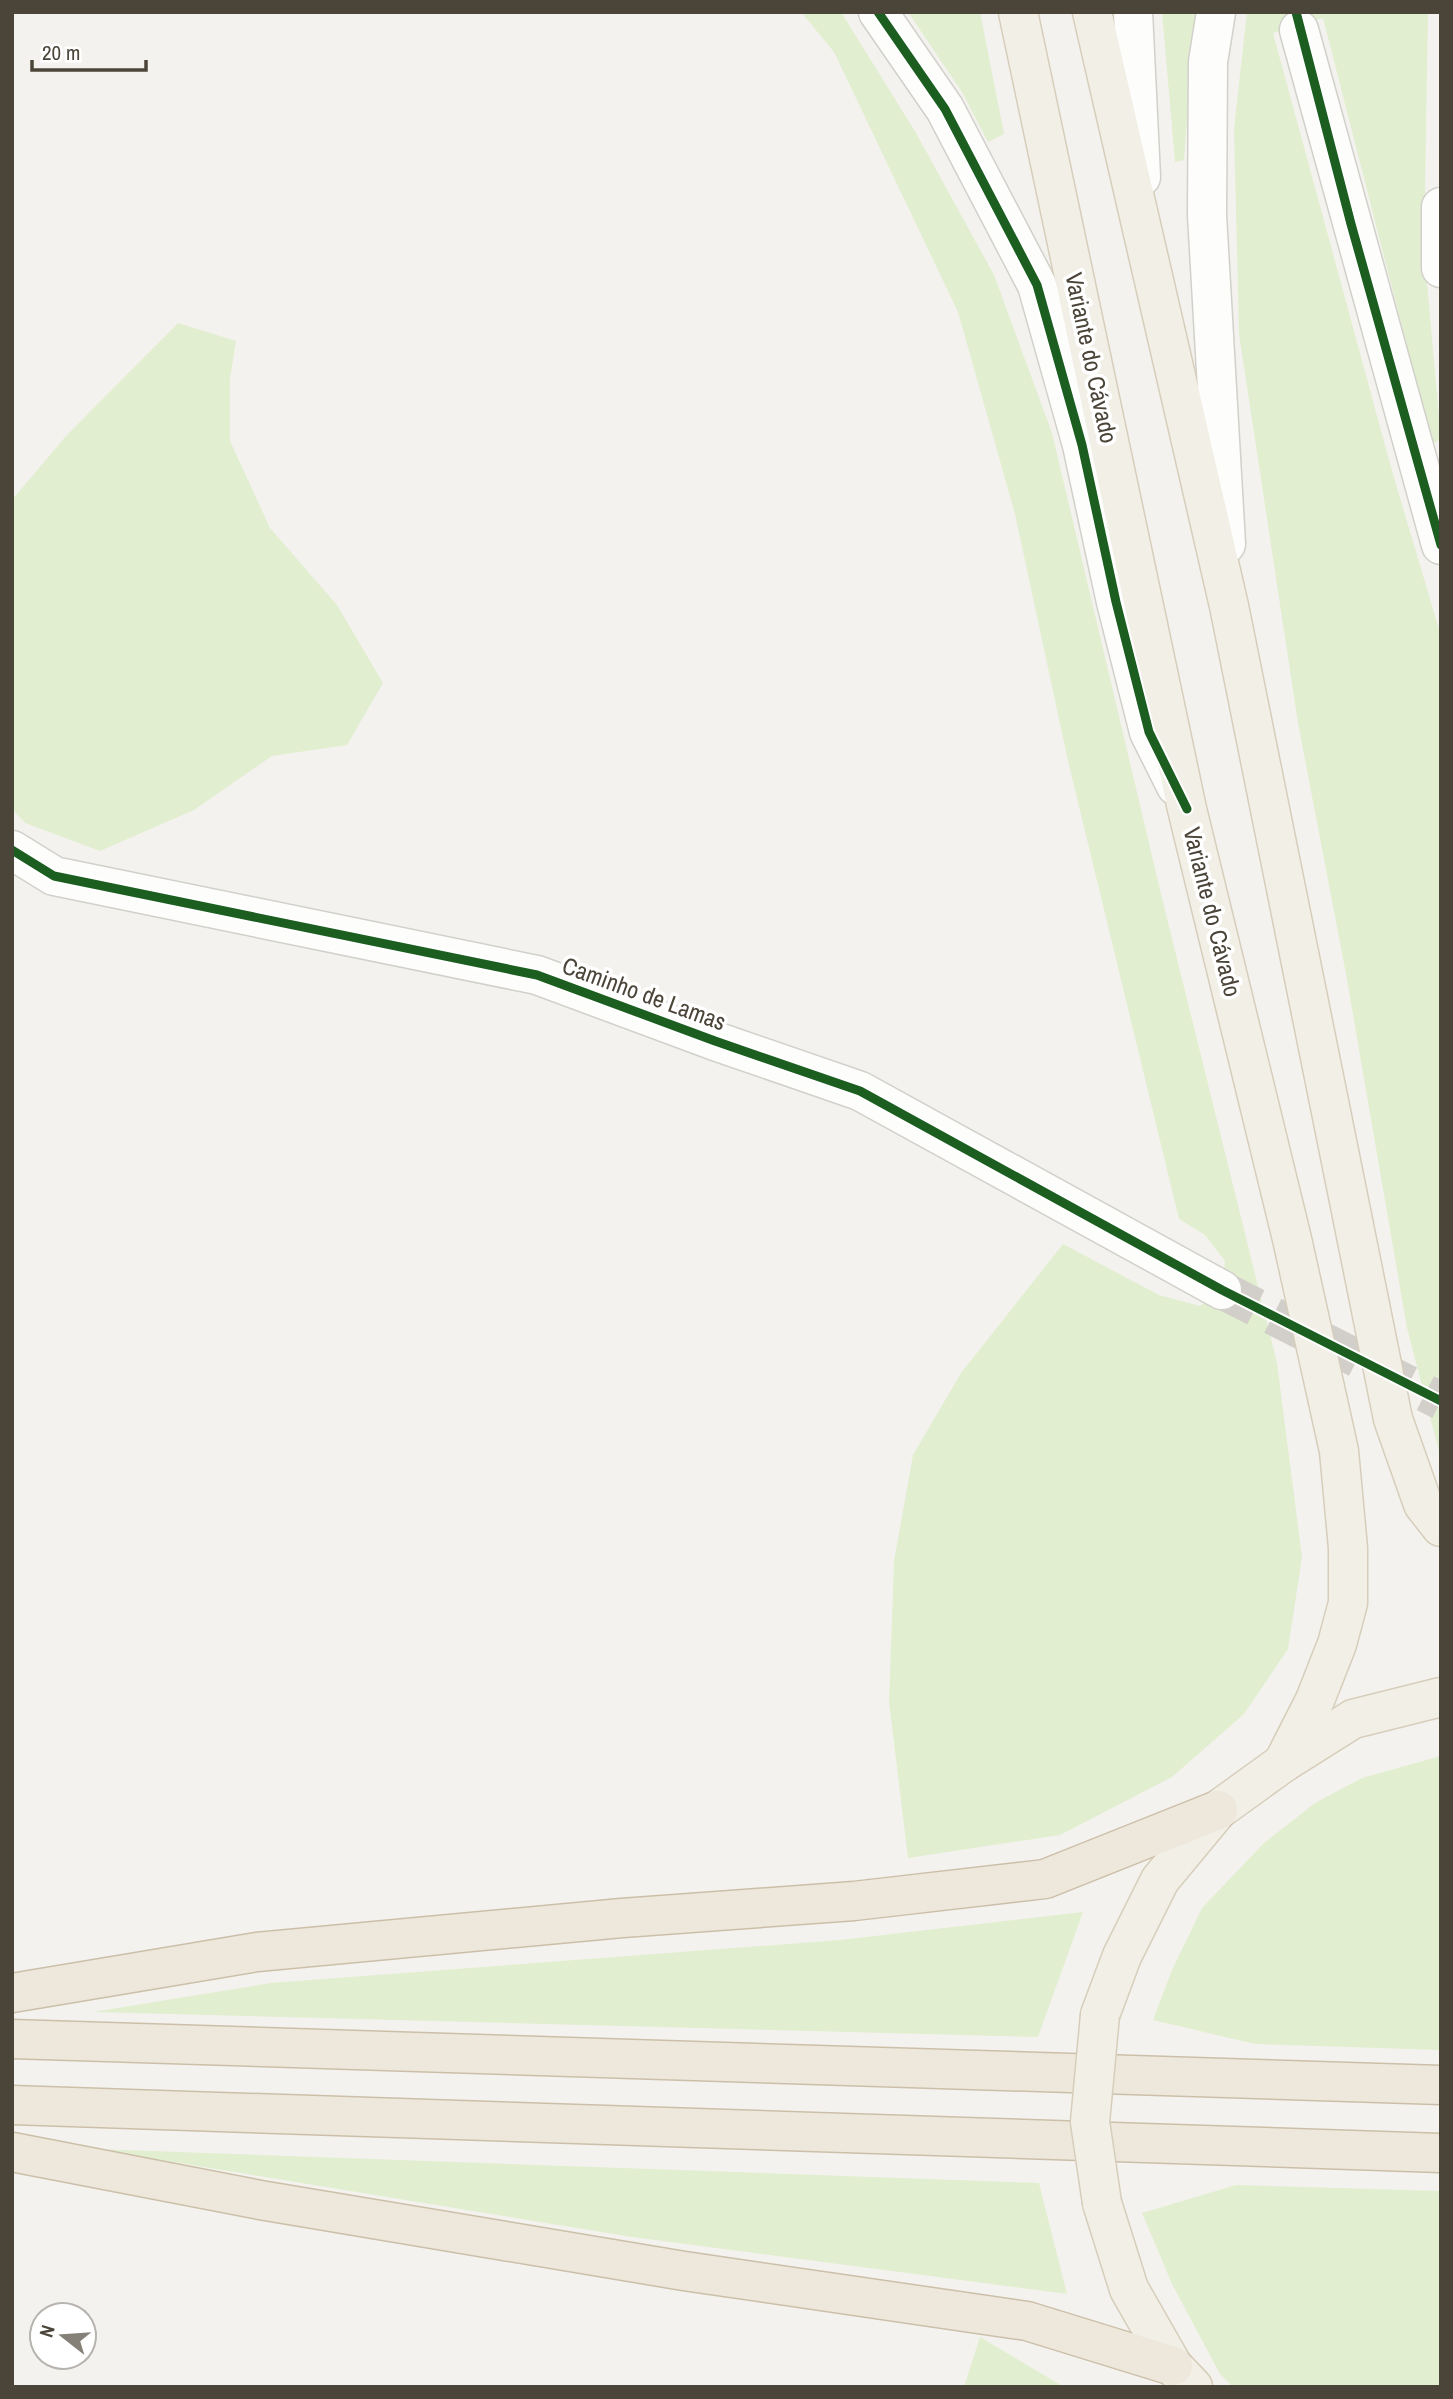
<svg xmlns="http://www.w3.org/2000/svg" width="1453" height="2399" viewBox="0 0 1453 2399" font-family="'Archivo Narrow',sans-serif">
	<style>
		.green { fill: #e1eecf }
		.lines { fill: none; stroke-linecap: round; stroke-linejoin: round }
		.minor-tunnel { stroke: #d2cfca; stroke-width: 38; stroke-dasharray: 38 19; stroke-linecap: butt }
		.minor-casing { stroke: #d2d0cb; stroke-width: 41 }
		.major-casing { stroke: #d6cebb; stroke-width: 41 }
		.highway-casing { stroke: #ccbfa9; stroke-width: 41 }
		.minor { stroke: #fdfdfc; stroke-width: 38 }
		.major { stroke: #f2efe6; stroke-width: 38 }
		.highway { stroke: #ede8db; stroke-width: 38 }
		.major-bridge-casing { stroke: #d6cebb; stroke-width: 41; stroke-linecap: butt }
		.major-bridge { stroke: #f2efe6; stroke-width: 38 }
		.cycleway-casing { stroke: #fff; stroke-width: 13 }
		.cycleway { stroke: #1b5e20; stroke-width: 9 }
		.labels { text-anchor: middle; stroke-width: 7; stroke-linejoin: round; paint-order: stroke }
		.street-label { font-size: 24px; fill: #4b4439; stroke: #fff }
	</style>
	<rect width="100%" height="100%" fill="#f4f2ee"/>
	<g class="green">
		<path d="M801,12h40l75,121 78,142 58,158 109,461 116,469 25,194 -14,92 -44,65 -72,63 -112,58 -152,23 -19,-156 5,-141 19,-106 48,-82 102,-129 96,51 41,11 22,-16 3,-29 -20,-26 -26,-16 -111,-458 -53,-247 -57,-202 -124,-260z"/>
		<path d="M908,12h72l24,122 -16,8 -26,-50z"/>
		<path d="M1162,12h33l-11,148 -9,2z"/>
		<path d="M1247,12h181l-4,238 17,189 -9,5 -109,-426 -50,15 119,438 49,165v823l-34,-131 -61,-354 -48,-251 -59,-389 -5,-205z"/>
		<path d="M178,323l58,18 -6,38v62l40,87 67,77 46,78 -36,62 -75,11 -78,54 -94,41 -75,-28 -13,-14v-309l54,-64z"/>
		<path d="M1441,1756v294l-186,-6 -102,-24 19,-50 30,-62 62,-65 51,-40 47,-25z"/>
		<path d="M1083,1912l-45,125 -945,-25 178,-29 569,-43z"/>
		<path d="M94,2149l945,34 28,111 -435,-57z"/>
		<path d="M1236,2185l205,6v196h-208l-13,-13 -48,-90 -30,-71z"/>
		<path d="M980,2337l84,50h-100z"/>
	</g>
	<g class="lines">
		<path class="minor-tunnel" d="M1222,1290l219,111"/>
		<defs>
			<g id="minor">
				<path d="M878,12l67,97 92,176 45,160 34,157 33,130 27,54"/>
				<path d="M1133,12l8,165"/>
				<path d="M1216,12l-8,50 -1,153 19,329"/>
				<path d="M1299,30l142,515"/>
				<path d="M1441,207v61"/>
				<path d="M12,850l42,26 483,99 178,66 145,50 362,199"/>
			</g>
			<g id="major">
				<path d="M1018,12l169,797 105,430 47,212 9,97v55l-11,41 -22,56 -32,63"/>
				<path d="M1092,12l137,594 164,813 30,85 18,23"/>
				<path d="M1100,2015l22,-59 38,-76 58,-70 65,-47 70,-44 88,-22"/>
				<path d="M1102,2203l27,86 44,77 20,21"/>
			</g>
			<g id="highway">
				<path d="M12,1993l245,-41 365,-34 232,-17 191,-22 173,-69"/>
				<path d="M12,2039l1429,46"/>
				<path d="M12,2105l1429,48"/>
				<path d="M12,2152l248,48 424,71 343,50 146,45"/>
			</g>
		</defs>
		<use href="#minor" class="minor-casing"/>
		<use href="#major" class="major-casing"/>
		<use href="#highway" class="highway-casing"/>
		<use href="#minor" class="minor"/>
		<use href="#major" class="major"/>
		<use href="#highway" class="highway"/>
		<defs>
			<path id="major-bridge" d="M1100,2015l-10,107 12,81"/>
		</defs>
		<use href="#major-bridge" class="major-bridge-casing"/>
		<use href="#major-bridge" class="major-bridge"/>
		<defs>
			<g id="cycleway">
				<path d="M878,12l67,97 92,176 45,160 34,157 33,130 38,77"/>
				<path d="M1296,12l55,212 90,321"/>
				<path d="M12,850l42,26 483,99 178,66 145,50 362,199 219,111"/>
			</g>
		</defs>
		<use href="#cycleway" class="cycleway-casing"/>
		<use href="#cycleway" class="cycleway"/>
	</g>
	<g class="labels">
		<g class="street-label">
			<text transform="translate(1091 358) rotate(78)" y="8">Variante do Cávado</text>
			<text transform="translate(1212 912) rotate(76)" y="8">Variante do Cávado</text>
			<text transform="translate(644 994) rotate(20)" y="8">Caminho de Lamas</text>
		</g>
	</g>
	<rect width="1453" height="2399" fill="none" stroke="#4b4439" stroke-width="28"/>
	<g transform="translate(63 2336) rotate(287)"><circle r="33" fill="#ffffff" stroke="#b7b4b0" stroke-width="2"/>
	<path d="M0-5L12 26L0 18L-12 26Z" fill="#868178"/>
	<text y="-10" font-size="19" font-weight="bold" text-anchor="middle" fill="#4b4439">N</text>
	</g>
	<path d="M32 60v10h114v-10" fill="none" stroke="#4b4439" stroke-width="3.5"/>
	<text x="42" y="60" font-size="21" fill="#4b4439" stroke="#ffffff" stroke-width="5" paint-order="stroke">20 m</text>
</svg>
